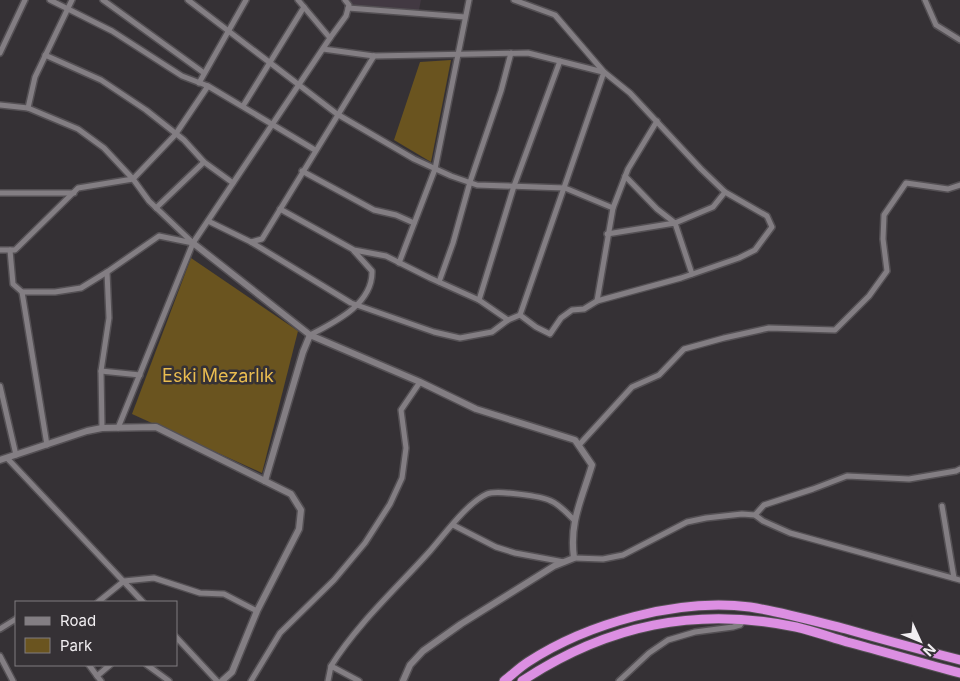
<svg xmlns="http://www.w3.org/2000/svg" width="960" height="681" viewBox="0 0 960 681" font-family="Inter,sans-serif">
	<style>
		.built { fill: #423942 }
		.green { fill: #6a541f }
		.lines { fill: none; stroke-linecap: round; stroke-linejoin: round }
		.minor-casing { stroke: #545054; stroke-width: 8 }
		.tertiary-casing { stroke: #545054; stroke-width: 9 }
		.trunk-casing { stroke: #545054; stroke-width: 11 }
		.minor { stroke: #837e83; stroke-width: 5 }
		.tertiary { stroke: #837e83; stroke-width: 6 }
		.trunk { stroke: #dc8fe2; stroke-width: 9 }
		.labels { text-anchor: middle; stroke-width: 5; stroke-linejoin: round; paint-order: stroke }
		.park-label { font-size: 18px; fill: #e9bc50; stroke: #353135 }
	</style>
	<rect width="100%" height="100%" fill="#353135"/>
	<path class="built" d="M350,0h71l-3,15 -63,-8z"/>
	<g class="green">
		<path d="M451,60l-20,102 -37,-22 26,-78z"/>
		<path d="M191,258l107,73 -36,142 -130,-59z"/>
	</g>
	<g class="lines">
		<defs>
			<g id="minor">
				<path d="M50,0l62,31 70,45 26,10 107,64"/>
				<path d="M103,0l101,73"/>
				<path d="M188,0l149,114 77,45 37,17 26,9 88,3 48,20"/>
				<path d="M514,0l41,15 49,57 26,21 71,76 24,23 42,24 5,11 -17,23 -16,8 -58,20 -84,23 -13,8 -12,1 -11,8 -11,16 -14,-7 -16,-12"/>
				<path d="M925,0l11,25 24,15"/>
				<path d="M348,8l117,9"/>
				<path d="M330,38l16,-22 3,-11 -4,-5"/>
				<path d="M323,49l51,7 154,-3 75,19"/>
				<path d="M0,53l25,-53"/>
				<path d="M45,55l56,25 45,30 38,30 20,22 29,21"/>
				<path d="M199,83l47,-83"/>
				<path d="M0,105l28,3 50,21 26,19 29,31 16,22 44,42 -75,185"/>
				<path d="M243,106l61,-99"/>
				<path d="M28,108l7,-31 37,-77"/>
				<path d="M302,171l72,39 22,5 18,8"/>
				<path d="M625,176l32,33 18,14 38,-16 12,-15"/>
				<path d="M0,193h74"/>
				<path d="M156,208l48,-46"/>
				<path d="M280,209l74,41 32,6 44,22 49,22 29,20"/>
				<path d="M208,221l43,21 11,-3 112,-183"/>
				<path d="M607,234l68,-11 17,51"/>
				<path d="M251,242l100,61 83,29 26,6 32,-6 16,-12 12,-5 84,-243"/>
				<path d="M0,250h15l63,-62 55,-9 42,-44 33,-49"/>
				<path d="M10,250l3,34 9,8"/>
				<path d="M399,263l36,-94 34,-169"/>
				<path d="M439,282l14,-39 17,-61 31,-91 10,-38"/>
				<path d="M479,300l35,-114 46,-125"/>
				<path d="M597,301l16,-93 15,-39 29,-48"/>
				<path d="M310,335c25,-13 63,-31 62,-64l-18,-20"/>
				<path d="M101,371l39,4"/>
				<path d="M0,386l16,69"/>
				<path d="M102,428l-1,-57 8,-53 -2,-46"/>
				<path d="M47,445l-25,-153h33l26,-4 26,-16 52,-36 34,7 137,-205 -32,-38"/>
				<path d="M579,445l53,-58 27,-12 25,-26 40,-11 45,-10 66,2 34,-34 18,-25 -4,-32 1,-24 22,-32 42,6 12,-4"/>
				<path d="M7,458l136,144"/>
				<path d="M942,506l12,72"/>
				<path d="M755,515l9,-10 49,-16 34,-13 62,3 47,-8 4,-2"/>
				<path d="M453,525l43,22 19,6 49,9"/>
				<path d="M574,558l29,1 20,-4 64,-33 19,-4 36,-4 13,1 8,6 27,12 170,47"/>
				<path d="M98,602l26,-21 30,-3 46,15 24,1 33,17"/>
				<path d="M0,629l16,-10"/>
				<path d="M176,637l41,44"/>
				<path d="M0,656l13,25"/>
				<path d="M89,665l8,11"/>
				<path d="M147,665l22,16"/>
				<path d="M331,666c27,-43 65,-77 99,-115 14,-16 38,-49 57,-57 9,-4 55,2 64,7 9,4 16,12 23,19"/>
				<path d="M101,681l-4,-5 13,-11"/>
				<path d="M251,681l29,-48 54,-53 31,-37 25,-39 12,-26 4,-30 -5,-38 19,-28"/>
				<path d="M328,681l3,-15 28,15"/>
				<path d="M619,681l30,-28 19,-13 27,-8 38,-5 7,-2 4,-6"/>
			</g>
			<g id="tertiary">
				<path d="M193,243l117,92 110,47 56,27 99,31 17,25c-10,34 -23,57 -18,93l-20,8 -93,58 -38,27 -13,14 -7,16"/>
				<path d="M0,460l87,-29 15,-3 54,-1 135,67 10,16 -2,19 -42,82 -25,61 -10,9"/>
				<path d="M265,481l38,-129 7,-17"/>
			</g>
			<g id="trunk">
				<path d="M504,681c8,-6 16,-14 24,-19 60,-39 150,-64 222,-55 32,5 64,14 96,22 38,11 76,21 114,31"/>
				<path d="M522,681c85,-56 174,-75 274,-54 17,4 34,10 51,15 38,10 75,21 113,31"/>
			</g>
		</defs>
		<use href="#minor" class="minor-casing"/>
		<use href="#tertiary" class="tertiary-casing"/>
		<use href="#trunk" class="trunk-casing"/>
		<use href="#minor" class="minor"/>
		<use href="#tertiary" class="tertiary"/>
		<use href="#trunk" class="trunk"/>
	</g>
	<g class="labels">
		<g class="park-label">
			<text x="218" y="382">Eski Mezarlık</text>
		</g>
	</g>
	<rect x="15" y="601" width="162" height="65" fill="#353135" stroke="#807d80"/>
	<rect x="25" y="617" width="25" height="8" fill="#837e83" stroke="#807d80"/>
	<text x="60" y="626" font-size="15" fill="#f1eef1">Road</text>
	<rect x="25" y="638" width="25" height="15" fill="#6a541f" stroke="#807d80"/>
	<text x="60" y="651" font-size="15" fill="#f1eef1">Park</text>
	<g transform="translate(920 641) rotate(134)" stroke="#353135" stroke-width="4" paint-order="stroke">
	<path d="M0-4L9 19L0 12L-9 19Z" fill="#f1eef1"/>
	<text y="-8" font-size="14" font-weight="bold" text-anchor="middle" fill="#f1eef1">N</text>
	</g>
</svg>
